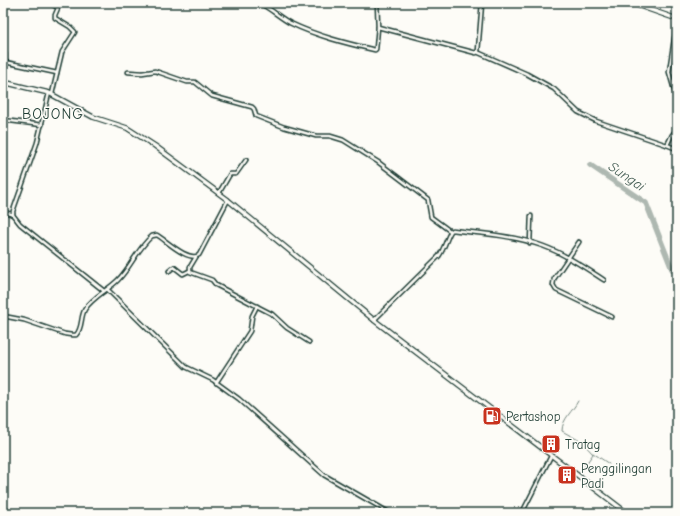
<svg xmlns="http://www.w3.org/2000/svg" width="680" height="516" viewBox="0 0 680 516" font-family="'Comic Neue',sans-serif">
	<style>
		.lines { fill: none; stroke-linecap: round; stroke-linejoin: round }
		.stream { stroke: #75877f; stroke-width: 1 }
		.river { stroke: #aeb8b1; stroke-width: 5.5 }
		.street-casing { stroke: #1f3d34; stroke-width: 5.5 }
		.secondary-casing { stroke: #1f3d34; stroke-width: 6 }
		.street { stroke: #fdfcf7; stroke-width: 2.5 }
		.secondary { stroke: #fdfcf7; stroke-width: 3.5 }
		.labels { text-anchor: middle; stroke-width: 3; stroke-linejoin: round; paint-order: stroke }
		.poi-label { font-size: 13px; fill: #1f3d34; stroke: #fdfcf7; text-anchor: start }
		.water-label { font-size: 14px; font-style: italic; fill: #435c53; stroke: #fdfcf7 }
		.quarter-label { font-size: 15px; letter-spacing: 1px; fill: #1f3d34; stroke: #fdfcf7 }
	</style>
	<rect width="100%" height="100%" fill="#fdfcf7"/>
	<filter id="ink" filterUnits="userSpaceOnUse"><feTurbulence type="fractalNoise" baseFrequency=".025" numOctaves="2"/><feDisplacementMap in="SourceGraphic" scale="8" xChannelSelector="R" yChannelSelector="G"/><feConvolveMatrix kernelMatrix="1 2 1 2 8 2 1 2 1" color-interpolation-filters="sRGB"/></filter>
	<g filter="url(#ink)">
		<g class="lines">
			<g class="stream">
				<path d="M578,401c-5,10 -16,18 -16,30l20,11 11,12 -14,20"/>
				<path d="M593,453l16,11"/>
			</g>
			<path class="river" d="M590,165l56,38 26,66 5,5"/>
			<defs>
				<g id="street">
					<path d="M50,3l8,5 -3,7v3l15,9 5,5 -13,20 -10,42"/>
					<path d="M259,3c11,5 20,14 31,20 27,13 55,20 85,27l1,-1 2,-22"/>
					<path d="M377,3l1,24 98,26 2,-2 4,-48"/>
					<path d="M677,21l-8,51 8,28"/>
					<path d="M3,52l2,2v8l52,11"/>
					<path d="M477,52l50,22 27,15 24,23 18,9 71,24"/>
					<path d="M128,72l14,1 13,-2 32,11h8l17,14 40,11 2,2 2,7 28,11 32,9h14l13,4 35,22 50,38 3,17 19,14"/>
					<path d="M3,73l2,-11"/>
					<path d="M49,93l-12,50 -24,68v4l7,9 84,67"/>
					<path d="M3,120l39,5"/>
					<path d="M677,129l-5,6 -5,10 10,4"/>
					<path d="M219,193l11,-19h6l10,-14"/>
					<path d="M3,211l10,4"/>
					<path d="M579,242l-25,37 -1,6 3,5 56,27"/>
					<path d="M530,243l1,-27"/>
					<path d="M196,257l-6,10v5l22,8 4,5 56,29 15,14 22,14"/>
					<path d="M169,271l5,-4 9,7 6,-3"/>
					<path d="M107,289l79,78 27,13 26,19 85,76 66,38"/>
					<path d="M3,316l21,4 41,14 7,1h4c7,-7 4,-18 9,-26 8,-12 23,-19 33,-29 13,-13 19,-31 34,-44l5,-1c10,6 31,27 42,20l29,-55"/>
					<path d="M374,320l65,-64c6,-8 9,-23 13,-26 29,3 64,6 91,16 22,8 41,21 61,34"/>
					<path d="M216,383l34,-52 2,-15 5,-10"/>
					<path d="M522,513l29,-57"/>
				</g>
				<g id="secondary">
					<path d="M631,3l46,16"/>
					<path d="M3,82l46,11 44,24 34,11 28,18 73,54 146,120 253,193"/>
				</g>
			</defs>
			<use href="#street" class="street-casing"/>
			<use href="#secondary" class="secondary-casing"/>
			<use href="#street" class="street"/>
			<use href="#secondary" class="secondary"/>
		</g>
	</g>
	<defs>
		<symbol id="fuel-square" viewBox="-11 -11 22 22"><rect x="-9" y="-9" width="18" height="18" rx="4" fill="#c8321e" stroke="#fdfcf7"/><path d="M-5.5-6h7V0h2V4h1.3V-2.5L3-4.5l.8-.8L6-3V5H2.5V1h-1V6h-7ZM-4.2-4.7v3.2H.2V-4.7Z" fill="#fff"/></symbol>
		<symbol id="building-square" viewBox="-11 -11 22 22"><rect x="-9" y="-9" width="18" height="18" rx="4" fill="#c8321e" stroke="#fdfcf7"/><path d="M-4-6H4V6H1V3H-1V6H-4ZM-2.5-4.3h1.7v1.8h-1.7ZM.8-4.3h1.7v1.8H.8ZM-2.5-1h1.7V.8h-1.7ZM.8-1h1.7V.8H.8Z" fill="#fff"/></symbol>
	</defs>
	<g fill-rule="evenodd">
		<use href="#fuel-square" x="481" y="405" width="22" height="22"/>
		<use href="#building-square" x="540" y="433" width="22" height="22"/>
		<use href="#building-square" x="556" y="464" width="22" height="22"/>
	</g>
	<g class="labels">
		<g class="poi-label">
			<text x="506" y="421">Pertashop</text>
			<text x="565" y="449">Tratag</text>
			<text x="581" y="473">Penggilingan<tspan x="581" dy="15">Padi</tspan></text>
		</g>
		<g class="water-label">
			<text transform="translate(627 176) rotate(34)" y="5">Sungai</text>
		</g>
		<g class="quarter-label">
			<text x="53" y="119">BOJONG</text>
		</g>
	</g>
	<rect width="680" height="516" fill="none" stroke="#fdfcf7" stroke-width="16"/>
	<rect x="8" y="8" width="664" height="500" fill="none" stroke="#1f3d34" stroke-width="1.5" filter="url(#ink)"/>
</svg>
